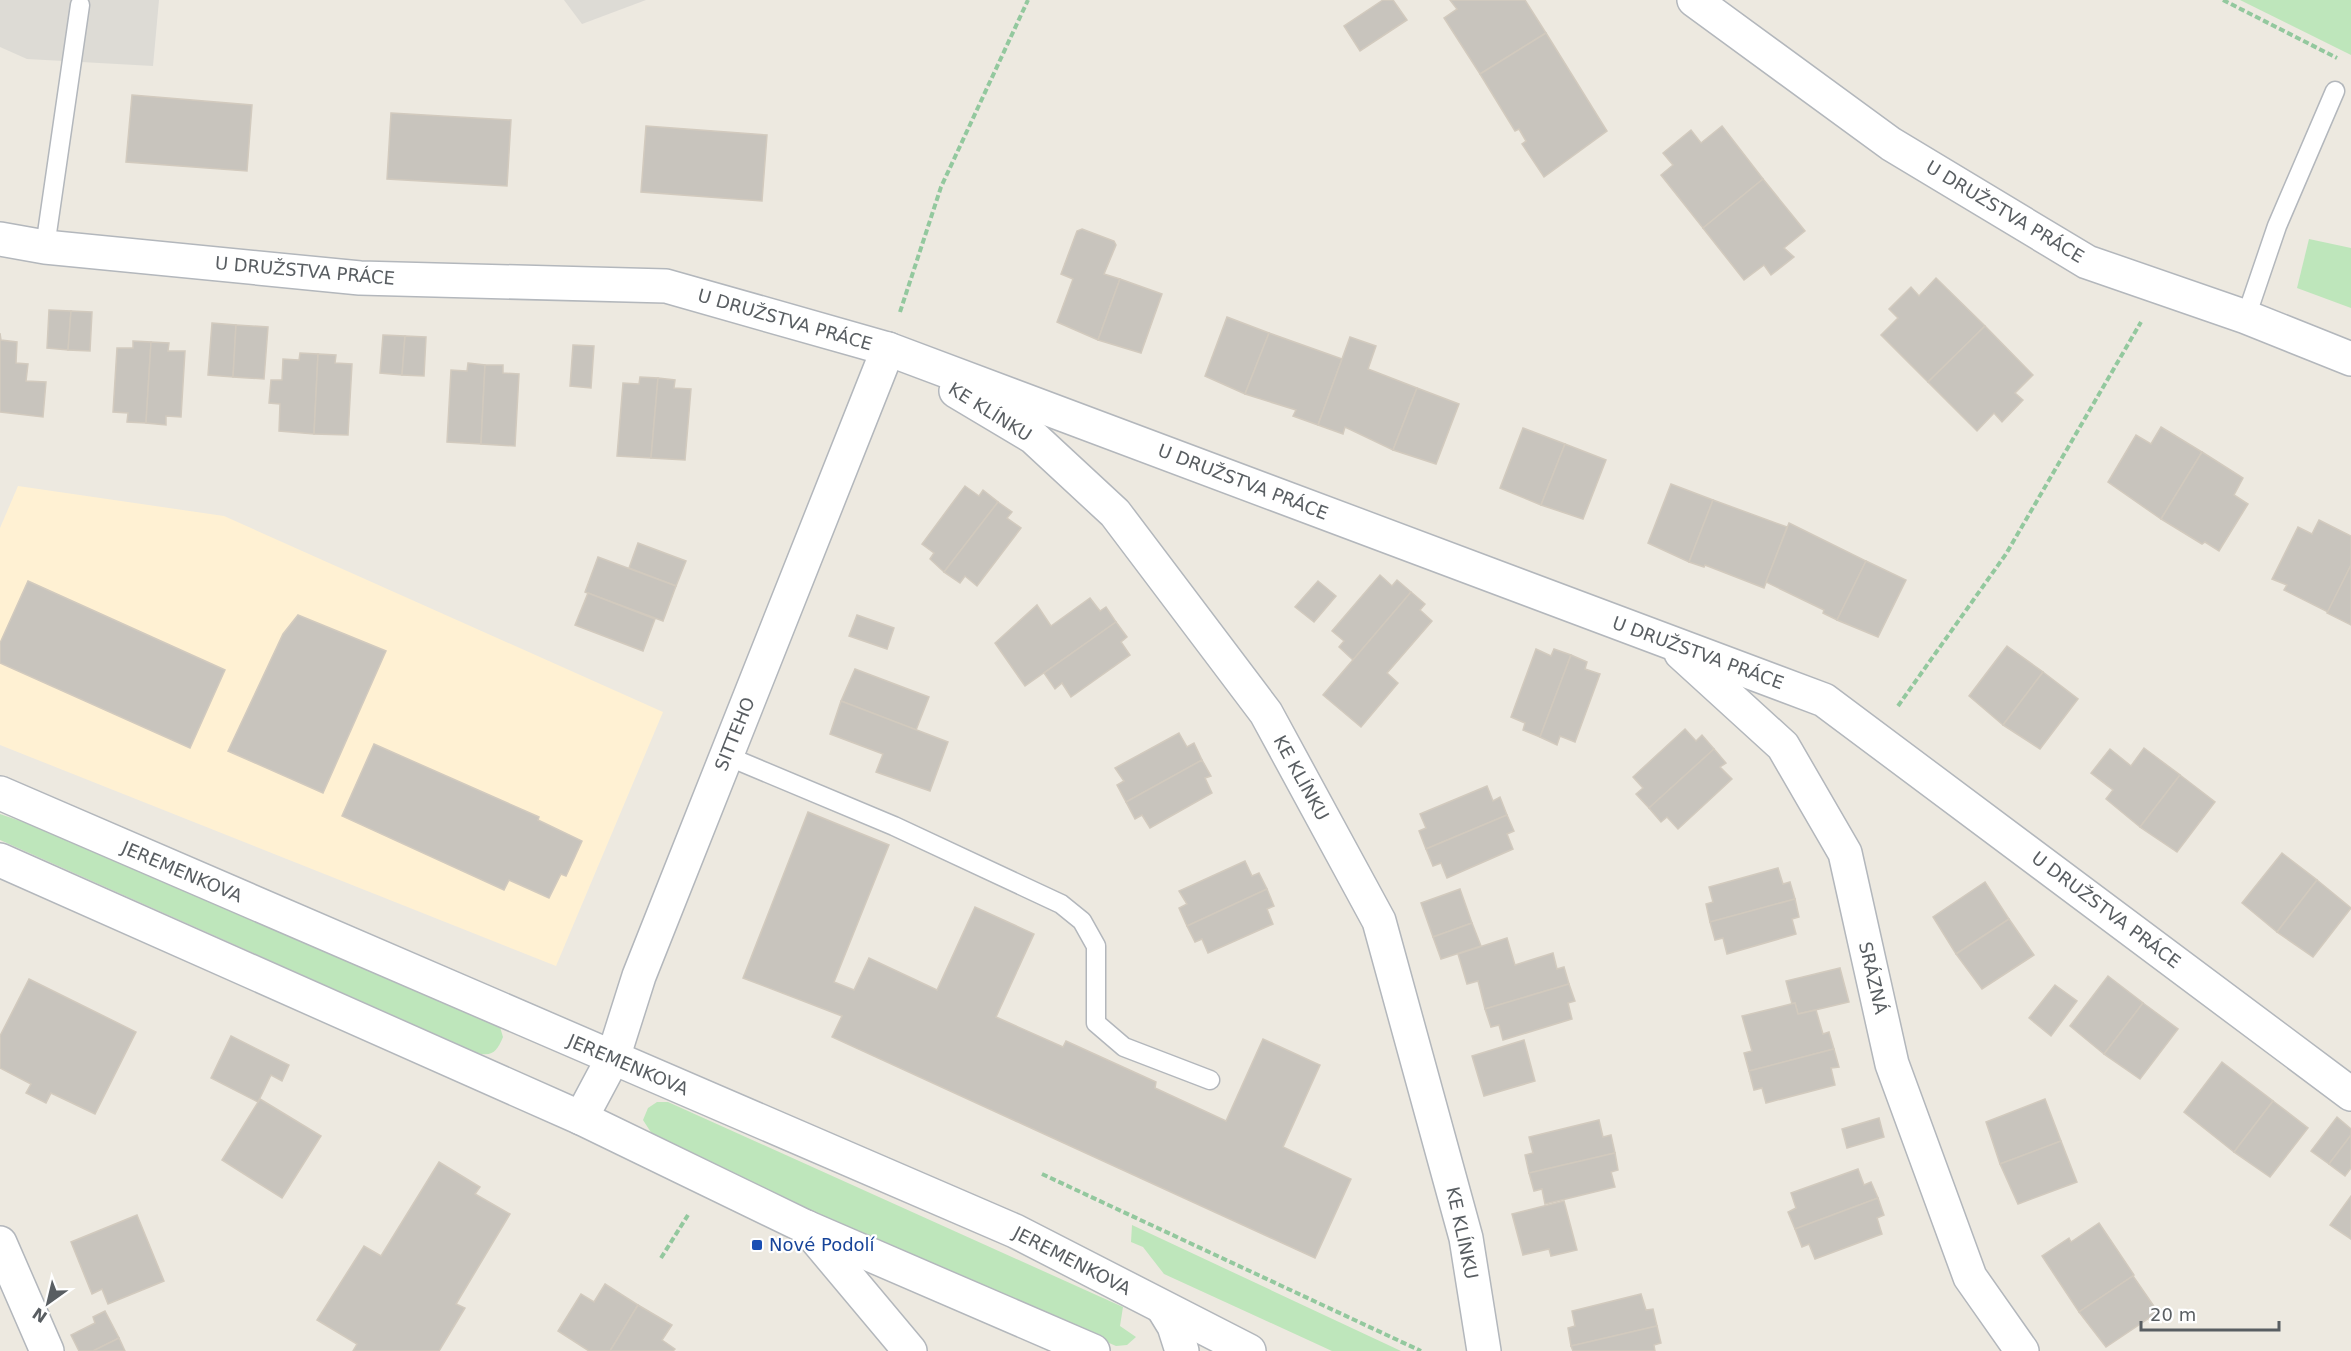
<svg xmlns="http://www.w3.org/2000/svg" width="2351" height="1351" viewBox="0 0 2351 1351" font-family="'DejaVu Sans',sans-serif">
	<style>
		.commercial { fill: #fff1d3 }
		.industrial { fill: #dddbd5 }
		.green { fill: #bee6bb }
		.building { fill: #c8c4bd; stroke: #d2cabe; stroke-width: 1.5 }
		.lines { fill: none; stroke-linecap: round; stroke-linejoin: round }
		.service-casing { stroke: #b3b7bc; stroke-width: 21 }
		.minor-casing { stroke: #b3b7bc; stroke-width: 36 }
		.tertiary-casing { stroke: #b3b7bc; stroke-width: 36 }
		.path { stroke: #93c89e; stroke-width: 4; stroke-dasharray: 6 3; stroke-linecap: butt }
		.service { stroke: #fff; stroke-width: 18 }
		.minor { stroke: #fff; stroke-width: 33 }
		.tertiary { stroke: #fff; stroke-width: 33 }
		.transit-dot { fill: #1a4fb4; stroke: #fff; stroke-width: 2 }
		.labels { text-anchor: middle; stroke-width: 4.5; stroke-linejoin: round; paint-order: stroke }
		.street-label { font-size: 18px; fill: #595e62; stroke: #fff }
		.transit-label { font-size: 18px; fill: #164399; stroke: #fff; text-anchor: start }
	</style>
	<rect width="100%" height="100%" fill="#ede9e0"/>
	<path class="commercial" d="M18,486l206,30 439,196 -107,254 -556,-221v-217z"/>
	<g class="industrial">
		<path d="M0,0h159l-6,66 -126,-7 -27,-12z"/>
		<path d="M564,0h82l-64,24z"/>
	</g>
	<g class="green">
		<path d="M2241,0h110v55l-111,-55z"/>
		<path d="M2309,239l42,9v60l-54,-20z"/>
		<path d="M0,814l55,19 445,194 3,10c-6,14 -10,20 -26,16l-477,-213z"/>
		<path d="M657,1102h11l455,205 -3,19 16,11 -9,8 -11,1 -231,-101 -231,-108 -11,-17 5,-12z"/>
		<path d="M1132,1225l269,126h-69l-168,-77 -21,-27 -12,-5z"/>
	</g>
	<g class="building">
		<path d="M1383,0h10l14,20 -47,31 -16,-25z"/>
		<path d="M1450,0h75l21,33 -66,41 -36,-56 13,-9z"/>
		<path d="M1546,33l61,98 -63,46 -22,-33 4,-3 -7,-12 -4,2 -35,-57z"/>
		<path d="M132,95l120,10 -5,66 -121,-9z"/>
		<path d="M391,113l120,7 -4,66 -120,-7z"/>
		<path d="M646,126l121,9 -5,66 -121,-9z"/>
		<path d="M1722,126l41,53 -60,49 -42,-53 12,-10 -10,-12 28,-23 10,13z"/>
		<path d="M1763,179l42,52 -21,17 10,9 -23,18 -7,-10 -20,15 -41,-52z"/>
		<path d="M1082,229l32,12 2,4 -12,29 16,5 -22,61 -41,-18 16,-43 -12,-5 16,-43z"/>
		<path d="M1936,278l49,48 -57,56 -47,-47 17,-17 -9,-9 22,-22 8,9z"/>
		<path d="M1120,279l42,15 -21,59 -43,-13z"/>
		<path d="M49,310l22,1 -3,39 -21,-2z"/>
		<path d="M71,311l21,1 -2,39 -22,-1z"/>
		<path d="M1227,317l42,16 -24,61 -40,-18z"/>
		<path d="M212,323l24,2 -3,52 -25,-2z"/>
		<path d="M236,325l32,2 -4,52 -31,-2z"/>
		<path d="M1985,326l48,49 -18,18 8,7 -21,22 -8,-9 -17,18 -49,-49z"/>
		<path d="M0,333l1,7 16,2 -1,21 12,1 -2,17 20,1 -3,35 -43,-5z"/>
		<path d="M1269,333l73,26 -24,66 -25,-9 3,-6 -51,-16z"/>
		<path d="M383,335l22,1 -3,39 -22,-2z"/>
		<path d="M405,336l21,1 -2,39 -22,-1z"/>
		<path d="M1350,337l26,9 -8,23 49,19 -24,62 -48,-23 -2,7 -25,-9z"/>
		<path d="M133,341l18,1 -5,81 -19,-1 1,-9 -15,-1 4,-64h16z"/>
		<path d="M151,342l18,1 -1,8h17l-4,66 -15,-1v9l-20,-2z"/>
		<path d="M573,345l21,1 -3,42 -21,-2z"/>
		<path d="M300,353l18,1 -4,80 -35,-3 1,-27 -11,-1 2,-23h11l1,-21 16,1z"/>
		<path d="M318,354l18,1 -1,8 17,1 -4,71 -34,-1z"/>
		<path d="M468,363l17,2 -4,79 -34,-2 4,-72 16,1z"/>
		<path d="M485,365h18v8l16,1 -4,72 -34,-2z"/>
		<path d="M640,377l18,1 -7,80 -34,-2 6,-73 16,1z"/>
		<path d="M658,378l17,2 -1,8 17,1 -6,71 -34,-2z"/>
		<path d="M1417,388l42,16 -23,60 -43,-14z"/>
		<path d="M2161,427l41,25 -41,67 -53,-37 28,-47 15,9z"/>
		<path d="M1523,428l42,16 -24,61 -41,-17z"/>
		<path d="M1565,444l41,16 -23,59 -42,-14z"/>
		<path d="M2202,452l41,26 -9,17 14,9 -29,47 -14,-9 -3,2 -41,-25z"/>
		<path d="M1671,484l42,16 -24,62 -41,-19z"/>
		<path d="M965,486l14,10 4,-6 15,12 -54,70 -14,-13 4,-6 -12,-9z"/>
		<path d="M1713,500l74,27 -23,61 -59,-23 -1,2 -15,-5z"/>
		<path d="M998,502l14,10 -5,6 14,10 -44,58 -12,-10 -5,7 -16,-11z"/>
		<path d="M2319,520l32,16v29l-23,47 -44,-22 3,-5 -15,-6 26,-52 14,7z"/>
		<path d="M1789,523l77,38 -29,59 -14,-7 1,-3 -58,-28z"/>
		<path d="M638,543l48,18 -10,25 -47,-18z"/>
		<path d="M598,557l78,29 -13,35 -78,-29z"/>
		<path d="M1866,561l40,19 -28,57 -41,-17z"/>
		<path d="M2351,565v60l-24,-12z"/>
		<path d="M1380,575l12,11 5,-6 14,12 -58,68 -14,-13 5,-6 -12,-10z"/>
		<path d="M28,581l197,89 -35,78 -190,-85v-20z"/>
		<path d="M1318,581l18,15 -22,26 -19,-15z"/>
		<path d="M1411,592l14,12 -5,6 12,11 -45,52 11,10 -37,44 -38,-32z"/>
		<path d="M588,593l67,26 -12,32 -68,-26z"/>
		<path d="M1090,598l10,13 6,-4 10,15 -91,64 -30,-43 42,-38 14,21z"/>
		<path d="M298,615l88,36 -63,142 -95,-42 55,-117z"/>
		<path d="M857,615l37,13 -7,21 -38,-13z"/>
		<path d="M1116,622l11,15 -6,5 9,13 -59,42 -9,-14 -7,6 -11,-16z"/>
		<path d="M2007,646l36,26 -40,53 -34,-29z"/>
		<path d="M1536,649l15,7 3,-7 17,6 -31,82 -17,-7 2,-7 -14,-6z"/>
		<path d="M1571,655l16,7 -2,7 15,5 -25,68 -15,-6 -3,9 -17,-8z"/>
		<path d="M855,669l74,28 -13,33 -75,-29z"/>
		<path d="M2043,672l35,27 -38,50 -37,-24z"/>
		<path d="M841,701l107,41 -18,49 -54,-19 7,-18 -53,-20z"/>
		<path d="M1685,729l11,12 6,-6 12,14 -65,59 -13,-14 7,-6 -10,-11z"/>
		<path d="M1179,733l8,14 7,-4 8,17 -76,42 -9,-17 7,-4 -9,-13z"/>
		<path d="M374,744l165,73 -1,3 44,21 -16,35 -5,-2 -12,24 -40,-18 -5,10 -162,-74z"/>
		<path d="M2144,748l36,27 -40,52 -34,-28 7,-9 -22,-17 19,-24 21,17z"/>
		<path d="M1714,749l12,14 -6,4 12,12 -54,50 -11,-12 -6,5 -12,-14z"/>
		<path d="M1202,760l9,16 -6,2 7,15 -62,35 -8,-13 -7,4 -9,-17z"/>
		<path d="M2180,775l35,27 -38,50 -37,-25z"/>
		<path d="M1487,786l6,15 7,-4 7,18 -81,34 -7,-18 7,-3 -6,-14z"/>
		<path d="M808,812l81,33 -55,137 20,8 15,-32 68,32 38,-83 59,27 -38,83 67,30 3,-6 90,41 -1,6 71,33 37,-82 57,26 -37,82 68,32 -36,79 -483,-221 10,-21 -99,-38z"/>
		<path d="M1507,815l7,16 -7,3 6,15 -66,29 -6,-15 -8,3 -7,-17z"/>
		<path d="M2282,853l35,27 -40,52 -35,-29z"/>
		<path d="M1245,861l7,15 7,-3 8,16 -80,37 -8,-18 8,-4 -8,-13z"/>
		<path d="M1778,868l5,16 7,-2 5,17 -85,23 -4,-18 7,-2 -4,-15z"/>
		<path d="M2317,880l34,28 -38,49 -36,-25z"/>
		<path d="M1985,882l24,37 -53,35 -23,-37z"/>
		<path d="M1267,889l7,17 -7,3 6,15 -65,29 -6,-14 -7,3 -8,-16z"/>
		<path d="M1460,889l12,34 -39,14 -12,-34z"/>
		<path d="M1795,899l4,18 -7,2 4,15 -69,20 -4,-16 -8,2 -5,-18z"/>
		<path d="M2009,919l25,36 -52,34 -26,-35z"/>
		<path d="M1472,923l9,23 -40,13 -8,-22z"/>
		<path d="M1507,938l8,27 38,-12 4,16 7,-2 5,17 -84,25 -7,-28 -11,3 -9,-30z"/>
		<path d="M1840,968l9,34 -51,12 -3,-11 -3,1 -6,-23z"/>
		<path d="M2108,976l35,27 -39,51 -34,-28z"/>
		<path d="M29,979l107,53 -41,82 -44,-21 -5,10 -20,-10 5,-9 -31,-16v-32z"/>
		<path d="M1569,984l6,17 -7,2 4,16 -69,21 -4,-15 -8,2 -6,-18z"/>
		<path d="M2055,985l22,16 -26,35 -22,-18z"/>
		<path d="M1795,1003l3,11 18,-4 7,24 6,-2 5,17 -85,22 -5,-18 8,-2 -10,-35z"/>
		<path d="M2143,1003l35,26 -38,50 -36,-25z"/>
		<path d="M231,1036l58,29 -7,16 -11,-6 -13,27 -47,-24z"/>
		<path d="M1524,1040l11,41 -51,15 -12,-40z"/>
		<path d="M1834,1049l5,18 -8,1 4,17 -69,18 -4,-15 -8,2 -5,-19z"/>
		<path d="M2222,1062l51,39 -39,51 -50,-40z"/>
		<path d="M260,1099l61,37 -39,62 -60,-38z"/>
		<path d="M2045,1099l16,42 -61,23 -14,-42z"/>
		<path d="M2273,1101l35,27 -38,49 -36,-25z"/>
		<path d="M2337,1117l14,12v6l-22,29 -18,-13z"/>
		<path d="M1879,1118l5,19 -37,11 -5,-19z"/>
		<path d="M1599,1120l4,17 8,-2 4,18 -86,20 -4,-18 8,-2 -4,-16z"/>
		<path d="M2351,1135v33l-6,8 -16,-12z"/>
		<path d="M2061,1141l16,41 -59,22 -18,-40z"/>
		<path d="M1615,1153l3,17 -7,2 4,15 -70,17 -3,-15 -8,2 -5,-18z"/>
		<path d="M439,1162l41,25 -5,7 35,20 -54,90 9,4 -26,43h-86l4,-7 -40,-24 47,-74 17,10z"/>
		<path d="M1858,1169l6,16 7,-3 7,16 -83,31 -7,-17 8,-4 -5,-15z"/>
		<path d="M2351,1196v43l-21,-14z"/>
		<path d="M1878,1198l6,17 -7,3 5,16 -67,25 -6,-15 -7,3 -7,-18z"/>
		<path d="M1564,1201l13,49 -26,6 -2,-7 -26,6 -11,-41z"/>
		<path d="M137,1215l27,66 -56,23 -6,-15 -10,5 -21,-52z"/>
		<path d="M2099,1223l35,52 -55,37 -37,-56 27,-18 2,4z"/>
		<path d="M2133,1276l25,36 -52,35 -27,-35z"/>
		<path d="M605,1284l33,21 -28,46h-21l-31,-20 23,-37 13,8z"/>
		<path d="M1641,1294l5,16 7,-1 4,17 -86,20 -3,-18 7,-2 -3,-15z"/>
		<path d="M638,1305l34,20 -10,15 13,9 -2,2h-63z"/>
		<path d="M105,1311l14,27 -26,13h-14l-8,-16 24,-12 -2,-6z"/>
		<path d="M1657,1326l4,17 -7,2 1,6h-82l-2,-5z"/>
		<path d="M119,1338l6,13h-32z"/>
	</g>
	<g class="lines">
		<defs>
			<g id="service">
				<path d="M45,247l35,-242"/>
				<path d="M2246,317l31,-91 58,-135"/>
				<path d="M727,756l167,70 167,78 21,17 14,25v77l28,24 86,33"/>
			</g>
			<g id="minor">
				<path d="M1694,0l197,144 196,118 159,55 105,42"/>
				<path d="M0,239l45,8 315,31 306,8 222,63 936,351 527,394"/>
				<path d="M956,391l77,46 82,76 151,200 113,208 87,317 18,113"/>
				<path d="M1681,653l102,93 62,107 47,211 78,213 52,74"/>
				<path d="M581,1118l32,-60 26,-82 249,-627"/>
				<path d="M806,1227l104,124"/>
				<path d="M0,1243l47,108"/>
				<path d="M1163,1308l11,18 8,25"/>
			</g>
			<g id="tertiary">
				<path d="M0,793l1015,438 234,120"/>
				<path d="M0,860l581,258 225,109 287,124"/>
			</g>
		</defs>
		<use href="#service" class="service-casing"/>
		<use href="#minor" class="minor-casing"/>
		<use href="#tertiary" class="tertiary-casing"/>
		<g class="path">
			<path d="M2223,0l114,58"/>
			<path d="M900,312l41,-125 87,-187"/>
			<path d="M1898,706l108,-152 135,-232"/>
			<path d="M1042,1174l379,177"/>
			<path d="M661,1258l27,-43"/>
		</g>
		<use href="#service" class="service"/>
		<use href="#minor" class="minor"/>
		<use href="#tertiary" class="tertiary"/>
	</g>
	<rect class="transit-dot" x="751" y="1239" width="12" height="12" rx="3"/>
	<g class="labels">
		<g class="street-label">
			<text transform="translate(2005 212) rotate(31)" y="6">U DRUŽSTVA PRÁCE</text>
			<text transform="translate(305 271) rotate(5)" y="6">U DRUŽSTVA PRÁCE</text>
			<text transform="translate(785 320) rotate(16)" y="6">U DRUŽSTVA PRÁCE</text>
			<text transform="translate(990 412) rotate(32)" y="6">KE KLÍNKU</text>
			<text transform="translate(1243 482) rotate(21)" y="6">U DRUŽSTVA PRÁCE</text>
			<text transform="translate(1698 653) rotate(20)" y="6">U DRUŽSTVA PRÁCE</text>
			<text transform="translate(735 734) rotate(-68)" y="6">SITTEHO</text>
			<text transform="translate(1301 778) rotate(61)" y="6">KE KLÍNKU</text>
			<text transform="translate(182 872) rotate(23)" y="6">JEREMENKOVA</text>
			<text transform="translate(2106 910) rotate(37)" y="6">U DRUŽSTVA PRÁCE</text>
			<text transform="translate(1873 978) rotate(77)" y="6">SRÁZNÁ</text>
			<text transform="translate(628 1065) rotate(23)" y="6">JEREMENKOVA</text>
			<text transform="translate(1462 1233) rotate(78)" y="6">KE KLÍNKU</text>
			<text transform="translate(1072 1261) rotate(27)" y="6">JEREMENKOVA</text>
		</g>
		<g class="transit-label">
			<text x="769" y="1251">Nové Podolí</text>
		</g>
	</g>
	<g transform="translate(48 1303) rotate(214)" stroke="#ffffff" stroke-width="4.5" paint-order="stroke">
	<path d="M0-4.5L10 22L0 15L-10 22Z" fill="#595e62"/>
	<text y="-9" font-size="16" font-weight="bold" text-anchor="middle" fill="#595e62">N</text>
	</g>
	<path d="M2141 1321v9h138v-9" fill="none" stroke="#595e62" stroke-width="3"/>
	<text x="2150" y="1321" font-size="18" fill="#595e62" stroke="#ffffff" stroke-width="4.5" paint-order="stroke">20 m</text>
</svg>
